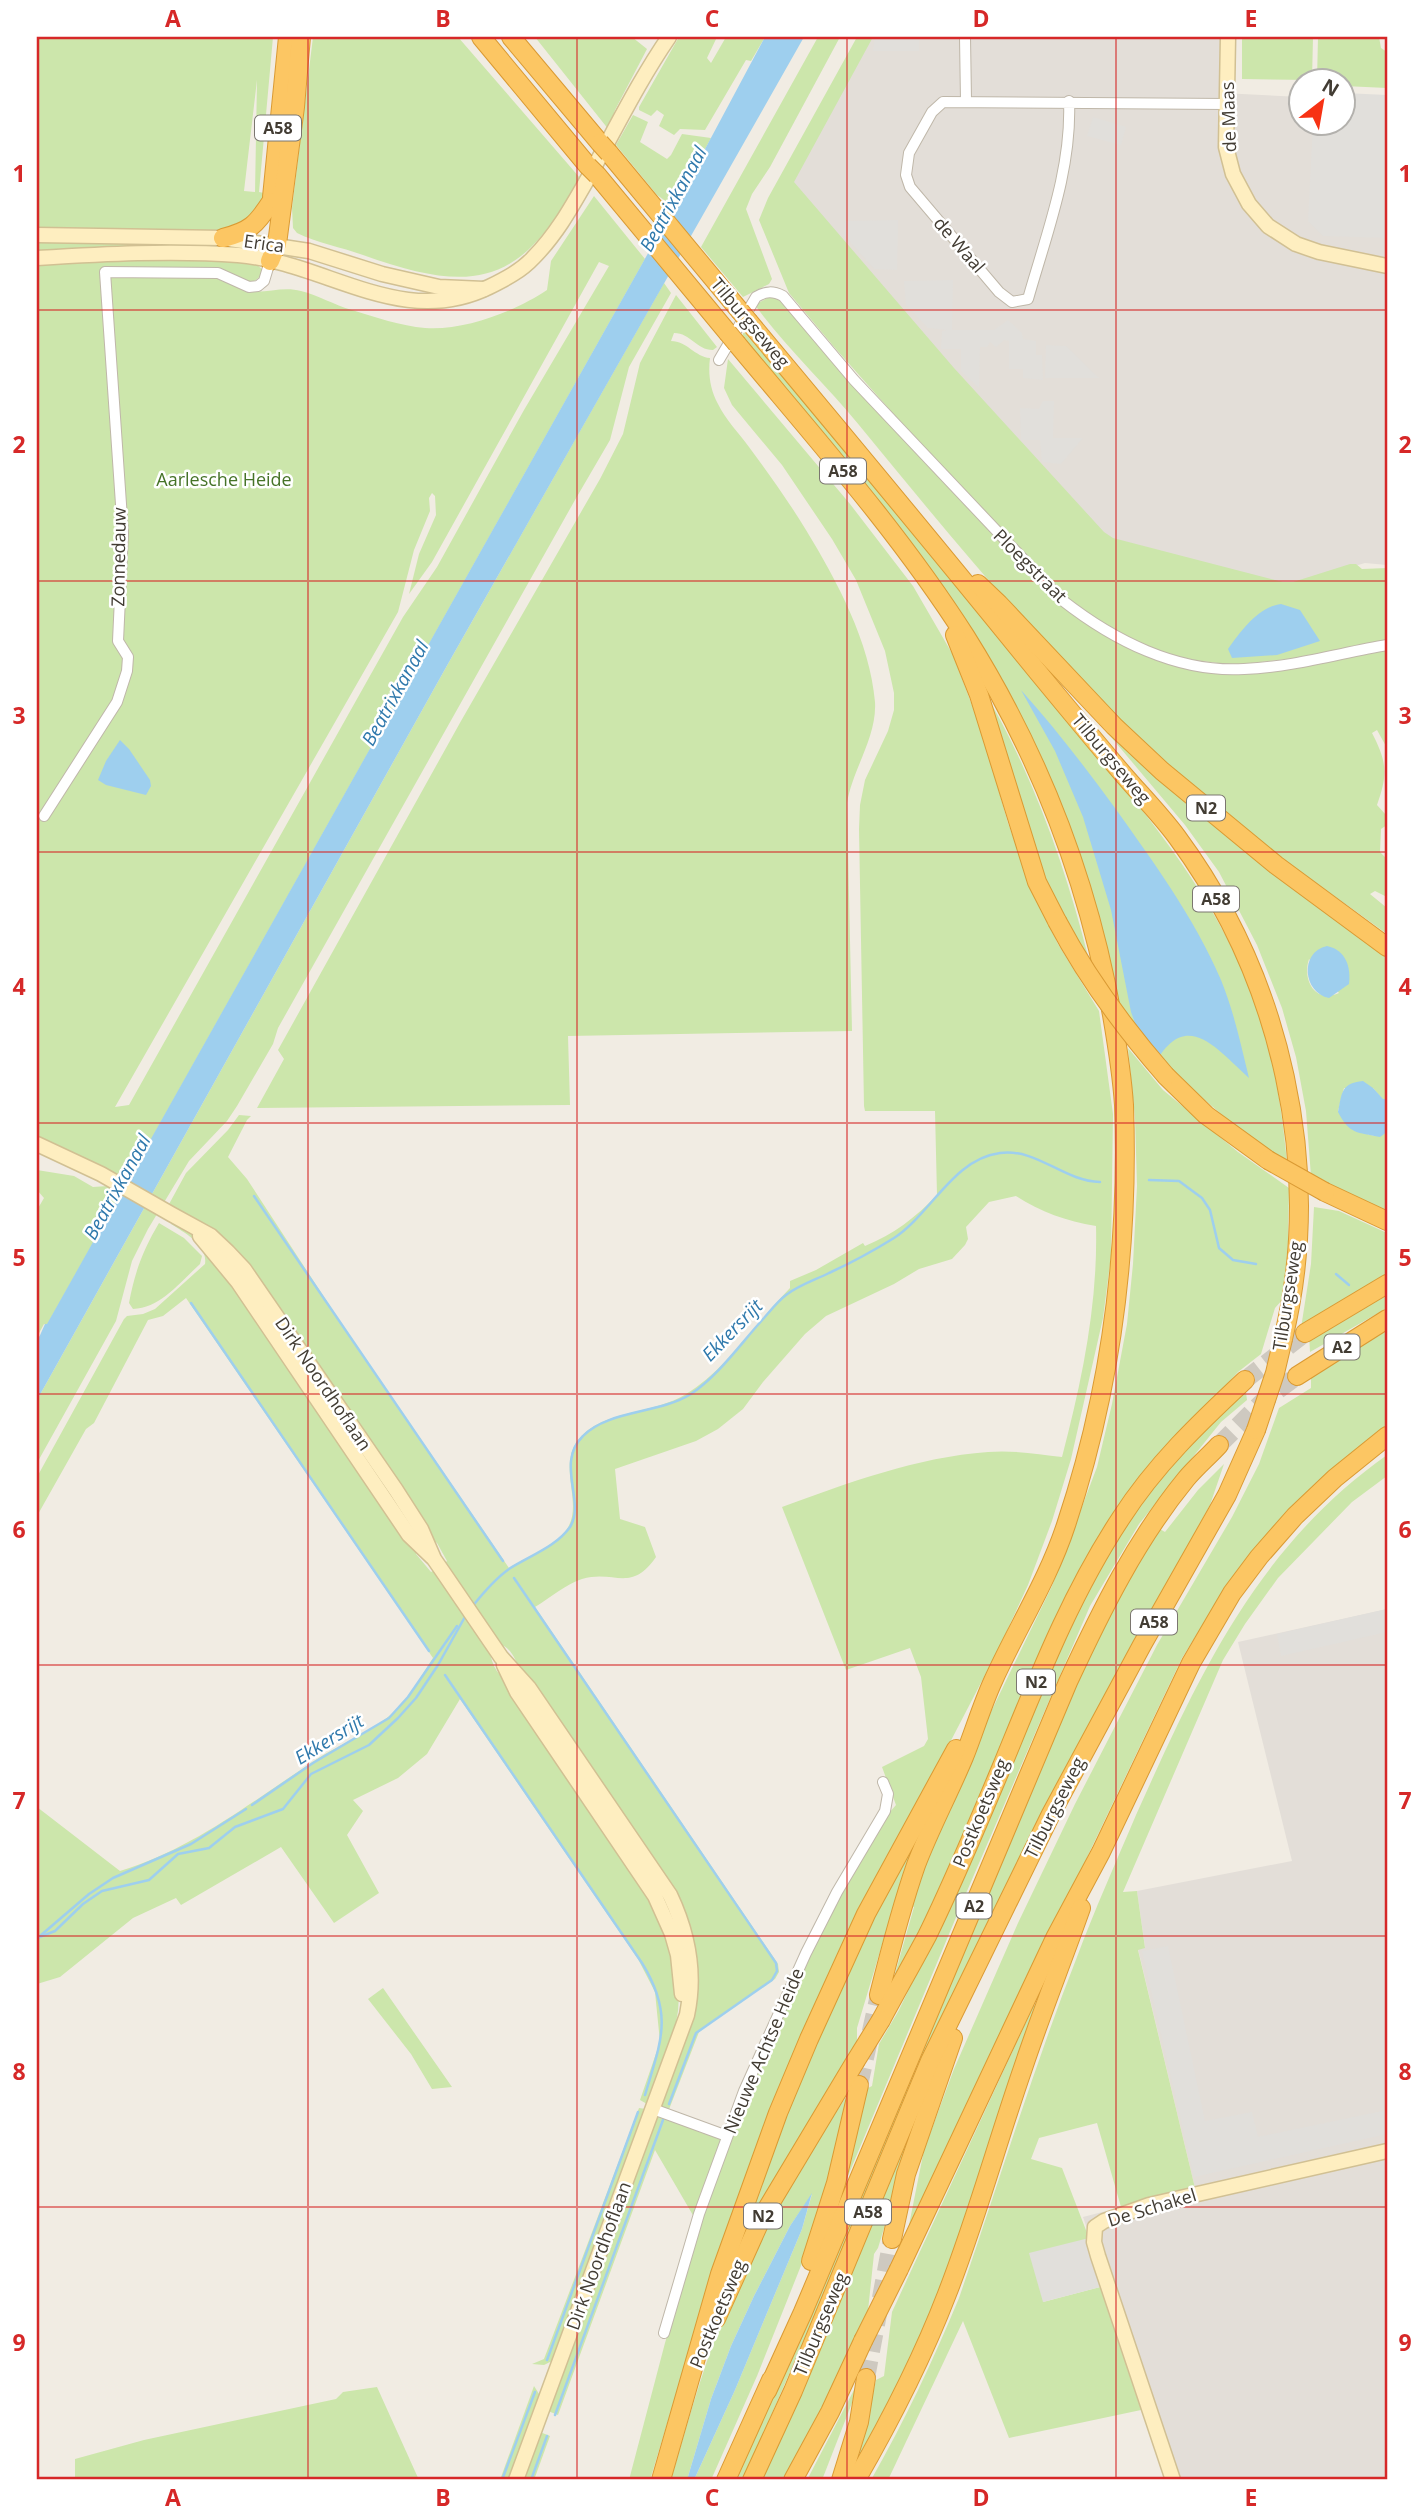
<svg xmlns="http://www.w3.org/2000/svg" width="1424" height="2517" viewBox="0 0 1424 2517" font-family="'Open Sans',sans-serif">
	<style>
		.industrial { fill: #e3ded8 }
		.green { fill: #cce6ab; fill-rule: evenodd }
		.parking { fill: #e1dfdb }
		.water { fill: #9ecfee }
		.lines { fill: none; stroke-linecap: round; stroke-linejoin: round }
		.stream { stroke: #9ecfee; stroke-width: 2.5 }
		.highway-tunnel { stroke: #cec9c0; stroke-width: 18; stroke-dasharray: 18 9; stroke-linecap: butt }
		.street-casing { stroke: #bfb7a9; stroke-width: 12 }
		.secondary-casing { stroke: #d1c093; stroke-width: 17 }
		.highway-casing { stroke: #da9a33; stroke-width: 20 }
		.street { stroke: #fff; stroke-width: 10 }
		.secondary { stroke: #feeec0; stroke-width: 14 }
		.highway { stroke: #fcc663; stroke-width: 18 }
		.highway-bridge-casing { stroke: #da9a33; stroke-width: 20; stroke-linecap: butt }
		.highway-bridge { stroke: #fcc663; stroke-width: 18 }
		.grid { fill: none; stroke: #d62828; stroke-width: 2; stroke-opacity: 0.55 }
		.labels { text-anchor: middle; stroke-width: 5; stroke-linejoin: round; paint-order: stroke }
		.shield { fill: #fff; stroke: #7b7670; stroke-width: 2 }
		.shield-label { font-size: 16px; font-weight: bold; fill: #423c33 }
		.street-label { font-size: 18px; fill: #423c33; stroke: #fff }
		.park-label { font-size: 18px; fill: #467328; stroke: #fff }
		.water-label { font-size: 19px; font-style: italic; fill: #2f79ac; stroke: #fff }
		.neatline { fill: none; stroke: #d62828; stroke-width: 2.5 }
		.grid-label { font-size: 23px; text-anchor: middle; font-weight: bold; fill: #d62828 }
	</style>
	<rect width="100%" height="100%" fill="#f1ece3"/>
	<g class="industrial">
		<path d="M871,37h349l2,56 79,4 1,25h42l43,-21v464l-22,-2 -79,23 -175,-36 -324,-369z"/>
		<path d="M1387,1609v871h-212l-92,-263 112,-29 -57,-239 7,-2 -8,-56 155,-30 -54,-219z"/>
	</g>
	<g class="green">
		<path d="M37,37h236l-14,155 5,1 -2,9 -21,24 -3,35 18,3 7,6 -1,5 -10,8 -4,8c18,3 34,-5 53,0 17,4 33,14 51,19 23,7 49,16 73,18 39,3 91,-17 122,-38l4,-29 43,-65 51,63 -598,1066 -3,-1 -6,11 2,2 -3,5v-132l7,-12 -7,-8v-20l37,6 19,11 15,-1 -4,-17 -9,-6 -58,-22zM257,80v1l-2,111 -11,-1zM599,262l10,4 -85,144 -87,157 -34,50 -274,488 -14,2 283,-495 16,-62 16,-39 -1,-13 3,-5 3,3 1,19 -17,39 -10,40 23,-32z"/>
		<path d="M313,37h145l122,141c-59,108 -105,117 -217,77 -22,-8 -46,-12 -66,-22l-4,-5 -1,-20z"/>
		<path d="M535,37h97l15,12 -32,61 -6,20z"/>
		<path d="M679,37h38l-10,21 4,5 15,-26h39l-14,24 -5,-1 -41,70 -25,-1 -6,6 -15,-9 5,-11 -7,-5 -6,6 -12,-6v-3z"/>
		<path d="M818,37h22l-70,130 -18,27 -6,15 26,70 -3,5 -26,13 -42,-50z"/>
		<path d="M857,37h16l-79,145 160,186 150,164 9,6 170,44h10l57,-18h6l6,5 25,-1v72l-91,18 -62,7 -40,-5 -30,-7 -44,-17 -56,-38 -134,-143 -95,-107 -46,-55 -30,-73 9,-22z"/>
		<path d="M1242,37h71l-1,43 -70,-1z"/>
		<path d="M1318,37h61l2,11 6,4v36l-43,-2v-6h-27z"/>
		<path d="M633,115l15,7 -8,20 27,17 4,-4 11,-21 29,4 -37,69 -17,-12 -41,-50z"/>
		<path d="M664,283l7,10 -42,74 -19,73 -35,60 -297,528 -5,16 -36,62 -10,15 -38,40 -41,68 -16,32 -16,60 -79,142v-63l412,-738z"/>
		<path d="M676,295l41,52 -4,3c-17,0 -22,-17 -39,-17l-3,8c16,0 24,16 39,17 -2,16 0,31 8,46 7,15 21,29 31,43 20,27 40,55 57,83 31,51 64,112 69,172 2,35 -22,66 -28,101l5,228 -284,5 2,69 -313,3 27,-49 -6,-9 183,-329 139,-242 23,-45 17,-71z"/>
		<path d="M769,297h8l9,8 294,314 36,23 18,9 27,9 58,11 168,-23v100l-10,-18 -5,3c15,29 16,41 5,72l9,10 1,10 -6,4 -1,23 7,7v38l-12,-6 -5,3 17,14v26c-87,-63 -176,-124 -254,-199 -99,-96 -187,-204 -274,-310 -33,-41 -73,-77 -104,-120z"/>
		<path d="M744,332c85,99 168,199 252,299 42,50 84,100 124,151 56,70 110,143 138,230 17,49 24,99 29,150l-39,-25 -69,-59 -61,-76 -16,-73 -22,-70 -37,-98 -38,-72 -264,-352z"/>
		<path d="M728,359l122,145 63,82 40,69 28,74 27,94 25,70 25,51 41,67 14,103 -2,142 -8,62 -32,141 -19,62 -24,64 -29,63 -137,264 -76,160 -25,62 -7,29 -64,185 -40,132h-21l36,-137 37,-127 44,-124 22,-49 72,-149 49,-81 7,-8 -14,-38 42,-21 4,-7 -7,-62 -11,-29 -64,22 -64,-163c66,-24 135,-50 206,-55 25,-2 50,2 74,5 20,-76 36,-153 34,-231 -30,-5 -55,-14 -80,-30l-27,6 -23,25 2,12 -3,6 -13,14 -33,10 -25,15 -68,32 -21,18 -42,48 -20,27 -25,20 -22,12 -81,28 5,50 25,8 11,30c-26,37 -41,12 -74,22 -16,5 -32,19 -47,28l243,357 1,8 -4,7 -59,39 -17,14 -31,80 -8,-6 22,-61 5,-115 -168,-259c-1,-9 -10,-26 -19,-26 -4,0 -7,2 -11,3 2,12 6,26 18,32l156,237 16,78 -1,16 -3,17 -28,76 -7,-4 20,-58 -5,-50 -17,-33 -178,-260 -33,55 -29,24 -45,22 10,11 -16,24 32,58 -45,30 -53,-76 -100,58 -5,-7 -43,20 -73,59 -23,7v-177l83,64c73,-22 131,-69 194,-110 27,-18 58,-28 82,-51 15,-15 25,-34 37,-52l-247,-360 -23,18 -15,4 -54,103 -8,6 -49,87v-39l87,-158 3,-3 16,-2 12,-5 50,-45c3,-19 -20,-31 -34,-40l1,-3 19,13 24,23 201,289v8l15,18 2,-1 7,5 7,-5 -2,-8 2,-2 -10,-18 -8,-5 -182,-269 -79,-63 18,-33 42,-43 11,-15 12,1 -4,4 -19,37 19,22 92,141 170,248c15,-9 42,-21 54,-34 25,-26 -8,-66 16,-95 23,-29 76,-25 107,-45 38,-22 73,-74 104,-106v-7l26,-11 47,-27 2,3c29,-12 50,-28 72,-51l-2,-84h-70l-1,-5 -5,-277 1,-24 5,-25 23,-49 6,-21v-17l-9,-42 -29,-71 -24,-41 -50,-74 -50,-60 -8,-17z"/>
		<path d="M980,684c51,85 85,180 109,276l-24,-43 -16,-23z"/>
		<path d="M1069,687l146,138 87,71 85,61v142l-4,1 -10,-12h-29l-6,23c14,12 31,33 49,21v80l-36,-14 -40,-22 -5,-65 -10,-54 -14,-49 -25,-63 -38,-73 -34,-47zM1309,959l30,34c-24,11 -37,-13 -30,-34z"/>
		<path d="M1128,1048l35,42 75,62 51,36 -1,54 -5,57 -8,9 -14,46 -23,18 -55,61 -25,22 -42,54 -168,370 -59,116 25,-88 -7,-3 64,-151 81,-167 45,-119 15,-63 15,-80 6,-60 4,-78 -2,-68z"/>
		<path d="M1314,1207l25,4 48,22v46l-86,49 10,-64z"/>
		<path d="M159,1223l25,15 18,18 -2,8c-19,17 -39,44 -67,45l-4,-6c6,-32 14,-53 30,-80z"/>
		<path d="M1387,1291v17l-77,44 -1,-18z"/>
		<path d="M1387,1329v97l-58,46 -104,117 -43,69 -275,577 17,-85 30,-81 64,-146 57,-119 82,-159 75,-128 27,-53 20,-56 32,-20v-12z"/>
		<path d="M1245,1385l2,15 -26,22 -82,102 -49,82 -123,285 -137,328 34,-129 8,-4 7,-42 20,-34 59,-124 120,-285 48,-82 43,-57z"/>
		<path d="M1387,1455v21l-35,26 -74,76 -33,46 -22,36 -100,232 14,-1 8,57 -7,2 57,238 -74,19 -24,-84 -58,15 -8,21 31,9 27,70 -46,64 61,-16 37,124 -132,28 -46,-117 -75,159h-17c33,-58 62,-119 88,-182 39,-113 74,-229 118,-341 18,-48 39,-95 59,-142 63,-140 121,-268 251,-360z"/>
		<path d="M1224,1464l-14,41 -157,287 -82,164 -228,524h-8l371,-867 52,-85 7,4 33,-42z"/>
		<path d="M938,1791l-51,137 -30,100v17l-135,239 26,-76 96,-232z"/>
		<path d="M383,1988l69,99 -20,2 -21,-35 -43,-55z"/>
		<path d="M1034,2005l3,2 -65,200 -51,131 -64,126 19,-84 8,-4 8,-64z"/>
		<path d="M850,2091l-36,142 -57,143 -46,104h-17l41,-90 67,-161 10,-35 -22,32 -36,70 -23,50 -20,53 -24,81h-16c19,-65 37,-132 65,-193 32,-69 72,-132 114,-196z"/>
		<path d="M639,2108l7,1 -94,252 -8,4 -12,-1 12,-5z"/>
		<path d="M920,2110l-42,138 -4,6 -7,66 -83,160h-24z"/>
		<path d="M656,2115l63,21 4,4 -29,77 -39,-67 -97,265 -10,-4z"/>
		<path d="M534,2386l7,11 -29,83h-12z"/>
		<path d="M856,2386l-4,17 -30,77h-15z"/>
		<path d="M377,2387l42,93h-344v-21l69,-19 192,-41 7,-7z"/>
		<path d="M540,2432l10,4 -16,44h-12z"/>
	</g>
	<g class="parking">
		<path d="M875,37h44v14h-46z"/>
		<path d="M1344,93l43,2v143l-64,-2 -15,-15 5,-98 31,-1z"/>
		<path d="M1093,117l33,10 -5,18 -34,-9z"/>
		<path d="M898,220l-1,50 -23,-1 -30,-34 1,-14z"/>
		<path d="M953,280l-1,50h42l14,-10 14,13 1,6 13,2v14h6l1,25 -20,-2v-9h-14v-28l-5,-1 -8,7 -6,-5 -3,5h-7l-1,41 -18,-17v-22h-20l1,-18 6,-1 -20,-2 -22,-23 -2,-24z"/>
		<path d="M1046,345l20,1 33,32h-54z"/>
		<path d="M1043,401h11l-1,37h30l-22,26 -19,-2 -2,-22h-19l-1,-32 19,1z"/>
		<path d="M1387,1609v23l-106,24 -4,-22z"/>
		<path d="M1168,1946l37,175 47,-9 6,25 129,-27v24l-193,43 -52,-226z"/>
		<path d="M1089,2238l15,48 -61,16 -14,-49z"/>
	</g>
	<g class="water">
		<path d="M765,37h39l-355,625 -412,738v-58l8,-18h2l627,-1117z"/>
		<path d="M1281,604l19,6 20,31 -43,14 -45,3 -4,-9c13,-18 30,-42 53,-45z"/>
		<path d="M1021,690c34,38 64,77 94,118 39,55 79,109 106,172 13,32 20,65 28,98 -35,-32 -65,-72 -97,-9l-21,-57 -20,-102 -28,-93 -28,-66z"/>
		<path d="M120,740l9,9 21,31 1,6 -5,9 -40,-10 -8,-5 8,-19z"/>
		<path d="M1327,946c19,4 24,21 22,38l-20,14c-26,-5 -30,-46 -2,-52z"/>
		<path d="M1363,1081l10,7 10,11h4v33l-7,5c-23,-5 -30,-2 -42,-25 4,-19 3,-29 25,-31z"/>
		<path d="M812,2193l-10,36 -67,161 -41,90h-7l24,-81 20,-53 23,-50 36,-70z"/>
	</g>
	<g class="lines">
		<g class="stream">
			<path d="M1149,1180l30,1 23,17 8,12 9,38 14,12 23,4"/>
			<path d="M254,1196l249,365"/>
			<path d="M1336,1274l13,11"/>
			<path d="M191,1303l238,348"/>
			<path d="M514,1578l262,385 1,8 -5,9 -76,53 -27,71"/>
			<path d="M472,1607c11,-14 23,-28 37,-38 20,-13 47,-22 61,-42 16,-25 -15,-64 13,-91 25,-26 76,-22 108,-42 29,-20 50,-51 73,-76 7,-8 14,-17 22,-23 13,-10 29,-15 43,-22 22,-10 44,-22 65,-35 37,-24 59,-79 106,-85 37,-5 63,28 100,29"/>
			<path d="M445,1675l197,288c32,52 19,78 3,132"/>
			<path d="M252,1805l61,-42 76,-45 19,-21 49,-71"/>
			<path d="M40,1936l49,-42 24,-16 78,-34 55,-35"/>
			<path d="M37,1938l18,-7 28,-27 19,-13 47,-11 29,-26 31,-6 26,-21 48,-18 28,-35 58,-29 29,-27 18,-20 22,-33 28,-50"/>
			<path d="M547,2360l91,-248"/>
			<path d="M555,2415l108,-295"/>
			<path d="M502,2480l33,-88"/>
			<path d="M531,2480l16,-44"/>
		</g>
		<g class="highway-tunnel">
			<path d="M1245,1380l60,-47"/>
			<path d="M1219,1445l44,-44 34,-25"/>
			<path d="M859,2085l20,-90"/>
			<path d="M866,2378l26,-139"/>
		</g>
		<defs>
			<g id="street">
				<path d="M965,37l1,64"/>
				<path d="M1069,101c3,68 -23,134 -41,198l-16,3 -13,-10 -89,-105 -4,-12 3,-22 23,-41 11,-10 284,2"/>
				<path d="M719,360l37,-63c10,-6 17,-6 27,-1l71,84 208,220c51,40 115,73 182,69 49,-2 96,-16 143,-24"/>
				<path d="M44,816l73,-114 10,-31 1,-14 -10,-16 5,-108 -18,-261 113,1 31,14 9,-1 6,-5 6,-20"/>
				<path d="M653,2109l74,27"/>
				<path d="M664,2333l35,-119 45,-123 62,-138 31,-61 48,-81 3,-17 -5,-12"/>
			</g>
			<g id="secondary">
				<path d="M1228,37l-2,110 7,27 16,30 19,22 28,18 23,8 68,14"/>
				<path d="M37,235l186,3 86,13 73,23 57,13 45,2"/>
				<path d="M37,258c66,-4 135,-8 201,-3 88,7 163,75 251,32 16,-8 32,-16 44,-29 23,-23 38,-50 54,-78 27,-48 51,-98 82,-143"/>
				<path d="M37,1144l64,30 70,40 40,22 17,16 16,17 152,221 25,39 13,30 9,13 58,85 28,31 141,207c18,38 26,78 17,120l-171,465"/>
				<path d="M200,1236l38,46 171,253 23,22"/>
				<path d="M504,1665l13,27 138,204 17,38 6,21 4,39"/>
				<path d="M1173,2480l-75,-224 -4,-14 1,-15 9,-6 45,-16 238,-54"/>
			</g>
			<g id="highway">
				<path d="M481,37l107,129"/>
				<path d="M511,37l89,106"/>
				<path d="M609,153l131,158"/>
				<path d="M597,175l131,158"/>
				<path d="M272,197l16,-160"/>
				<path d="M223,238c27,-7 33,-13 48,-36"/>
				<path d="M270,261l7,-17 18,-137 6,-70"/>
				<path d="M749,322c97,116 193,232 288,349 28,34 56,68 85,102 18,21 38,41 55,64 104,141 148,330 106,502"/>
				<path d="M737,344c79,95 162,188 229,293 72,115 122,243 146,378 5,29 10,59 12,90 5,141 -13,285 -58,420 -18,55 -49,103 -73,156 -11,24 -19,51 -29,76 -15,36 -34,71 -48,108 -15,43 -26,86 -37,130"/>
				<path d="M978,584l21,20 115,122 48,45 114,94 111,82"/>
				<path d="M955,635l24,60 58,187 20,39"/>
				<path d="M1166,1076l40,39 62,45"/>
				<path d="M1325,1192l62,29"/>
				<path d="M1305,1333l82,-49"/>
				<path d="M1297,1376l90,-57"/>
				<path d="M881,2020c15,-28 31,-56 46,-84 27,-55 51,-113 75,-170 35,-85 68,-171 119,-248 34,-53 78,-95 124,-138"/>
				<path d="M892,2239l14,-65 47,-136"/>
				<path d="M811,2261l25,-78 23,-98"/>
				<path d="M899,2269l156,-331 46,-86 90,-189 41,-70 27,-36 36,-41 40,-38 52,-42"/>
				<path d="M716,2319l46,-102 93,-155"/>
				<path d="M767,2391l36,-79 265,-630c33,-71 68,-142 118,-203 10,-12 23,-23 33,-34"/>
				<path d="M661,2480l59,-206 58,-161 31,-74 57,-125 90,-165"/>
				<path d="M726,2480l45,-100"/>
				<path d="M752,2480l41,-89 137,-330 121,-247 91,-169 85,-150 29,-65"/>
				<path d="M793,2480l37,-68 33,-71"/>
				<path d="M841,2480l18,-58 7,-44"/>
				<path d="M856,2480c34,-59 66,-121 91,-186 29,-74 50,-151 76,-226 18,-54 39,-106 58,-160"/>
			</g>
		</defs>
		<use href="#street" class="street-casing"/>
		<use href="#secondary" class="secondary-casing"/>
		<use href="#highway" class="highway-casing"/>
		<use href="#street" class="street"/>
		<use href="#secondary" class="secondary"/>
		<use href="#highway" class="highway"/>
		<defs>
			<g id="highway-bridge">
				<path d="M600,143l9,10"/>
				<path d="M588,166l9,9"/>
				<path d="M740,311l9,11"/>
				<path d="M728,333l9,11"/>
				<path d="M1057,921c30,57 67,107 109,155"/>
				<path d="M1268,1160l57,32"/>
				<path d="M1256,1430l19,-57 8,-34"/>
				<path d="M855,2062l26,-42"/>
				<path d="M863,2341l36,-72"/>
			</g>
		</defs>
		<use href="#highway-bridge" class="highway-bridge-casing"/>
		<use href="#highway-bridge" class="highway-bridge"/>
	</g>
	<path class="grid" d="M308,37v2443M577,37v2443M847,37v2443M1116,37v2443M37,310h1350M37,581h1350M37,852h1350M37,1123h1350M37,1394h1350M37,1665h1350M37,1936h1350M37,2207h1350"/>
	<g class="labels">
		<g class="shield">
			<rect x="255" y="115.5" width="46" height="25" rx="5"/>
			<rect x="820" y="458.5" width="46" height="25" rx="5"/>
			<rect x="1187" y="795.5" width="38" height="25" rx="5"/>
			<rect x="1193" y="886.5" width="46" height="25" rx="5"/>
			<rect x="1324.5" y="1334.5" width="35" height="25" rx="5"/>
			<rect x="1131" y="1609.5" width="46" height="25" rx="5"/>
			<rect x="1017" y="1669.5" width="38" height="25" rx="5"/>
			<rect x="956.5" y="1893.5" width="35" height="25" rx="5"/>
			<rect x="845" y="2199.5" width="46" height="25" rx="5"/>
			<rect x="744" y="2203.5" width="38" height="25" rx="5"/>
		</g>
		<g class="shield-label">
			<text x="278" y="134">A58</text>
			<text x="843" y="477">A58</text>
			<text x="1206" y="814">N2</text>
			<text x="1216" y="905">A58</text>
			<text x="1342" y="1353">A2</text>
			<text x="1154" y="1628">A58</text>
			<text x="1036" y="1688">N2</text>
			<text x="974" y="1912">A2</text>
			<text x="868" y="2218">A58</text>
			<text x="763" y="2222">N2</text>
		</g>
		<g class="street-label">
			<text transform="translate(1229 117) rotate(-92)" y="6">de Maas</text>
			<text transform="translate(264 244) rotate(8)" y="6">Erica</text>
			<text transform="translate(959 245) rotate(49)" y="6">de Waal</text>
			<text transform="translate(750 323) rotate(50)" y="6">Tilburgseweg</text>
			<text transform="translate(119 557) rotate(-89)" y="6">Zonnedauw</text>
			<text transform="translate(1030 566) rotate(45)" y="6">Ploegstraat</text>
			<text transform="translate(1111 759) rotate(50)" y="6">Tilburgseweg</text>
			<text transform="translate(1288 1296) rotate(-81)" y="6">Tilburgseweg</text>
			<text transform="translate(323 1384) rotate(56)" y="6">Dirk Noordhoflaan</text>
			<text transform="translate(1055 1808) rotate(-63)" y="6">Tilburgseweg</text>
			<text transform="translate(981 1813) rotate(-67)" y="6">Postkoetsweg</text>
			<text transform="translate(764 2051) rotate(-67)" y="6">Nieuwe Achtse Heide</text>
			<text transform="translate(1152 2208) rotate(-17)" y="6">De Schakel</text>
			<text transform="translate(599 2256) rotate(-70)" y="6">Dirk Noordhoflaan</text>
			<text transform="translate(718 2314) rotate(-67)" y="6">Postkoetsweg</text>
			<text transform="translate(821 2324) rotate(-67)" y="6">Tilburgseweg</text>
		</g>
		<g class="park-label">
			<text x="224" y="486">Aarlesche Heide</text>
		</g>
		<g class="water-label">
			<text transform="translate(673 199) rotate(-61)" y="7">Beatrixkanaal</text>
			<text transform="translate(395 693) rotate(-61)" y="7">Beatrixkanaal</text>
			<text transform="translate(117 1187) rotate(-61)" y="7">Beatrixkanaal</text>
			<text transform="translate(732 1330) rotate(-46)" y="7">Ekkersrijt</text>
			<text transform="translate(329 1739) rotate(-32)" y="7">Ekkersrijt</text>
		</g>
	</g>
	<rect width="1424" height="2517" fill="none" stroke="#ffffff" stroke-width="77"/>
	<g transform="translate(1322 102) rotate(31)"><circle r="33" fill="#ffffff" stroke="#b3b1ad" stroke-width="2"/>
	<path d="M0-5L12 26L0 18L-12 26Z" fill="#f73214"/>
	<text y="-10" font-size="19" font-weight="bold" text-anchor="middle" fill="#423c33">N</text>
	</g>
	<rect x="38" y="38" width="1348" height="2440" class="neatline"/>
	<g class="grid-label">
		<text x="173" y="27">A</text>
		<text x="443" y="27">B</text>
		<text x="712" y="27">C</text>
		<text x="981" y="27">D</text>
		<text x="1251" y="27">E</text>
		<text x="19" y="182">1</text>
		<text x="1405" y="182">1</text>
		<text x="19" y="453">2</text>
		<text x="1405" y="453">2</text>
		<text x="19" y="724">3</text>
		<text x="1405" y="724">3</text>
		<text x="19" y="995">4</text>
		<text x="1405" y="995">4</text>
		<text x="19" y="1266">5</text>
		<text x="1405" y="1266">5</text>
		<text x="19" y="1538">6</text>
		<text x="1405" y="1538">6</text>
		<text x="19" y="1809">7</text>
		<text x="1405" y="1809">7</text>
		<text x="19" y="2080">8</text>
		<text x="1405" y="2080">8</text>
		<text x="19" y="2351">9</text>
		<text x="1405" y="2351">9</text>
		<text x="173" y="2506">A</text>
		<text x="443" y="2506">B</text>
		<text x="712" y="2506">C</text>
		<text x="981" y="2506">D</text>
		<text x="1251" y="2506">E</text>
	</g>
</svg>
